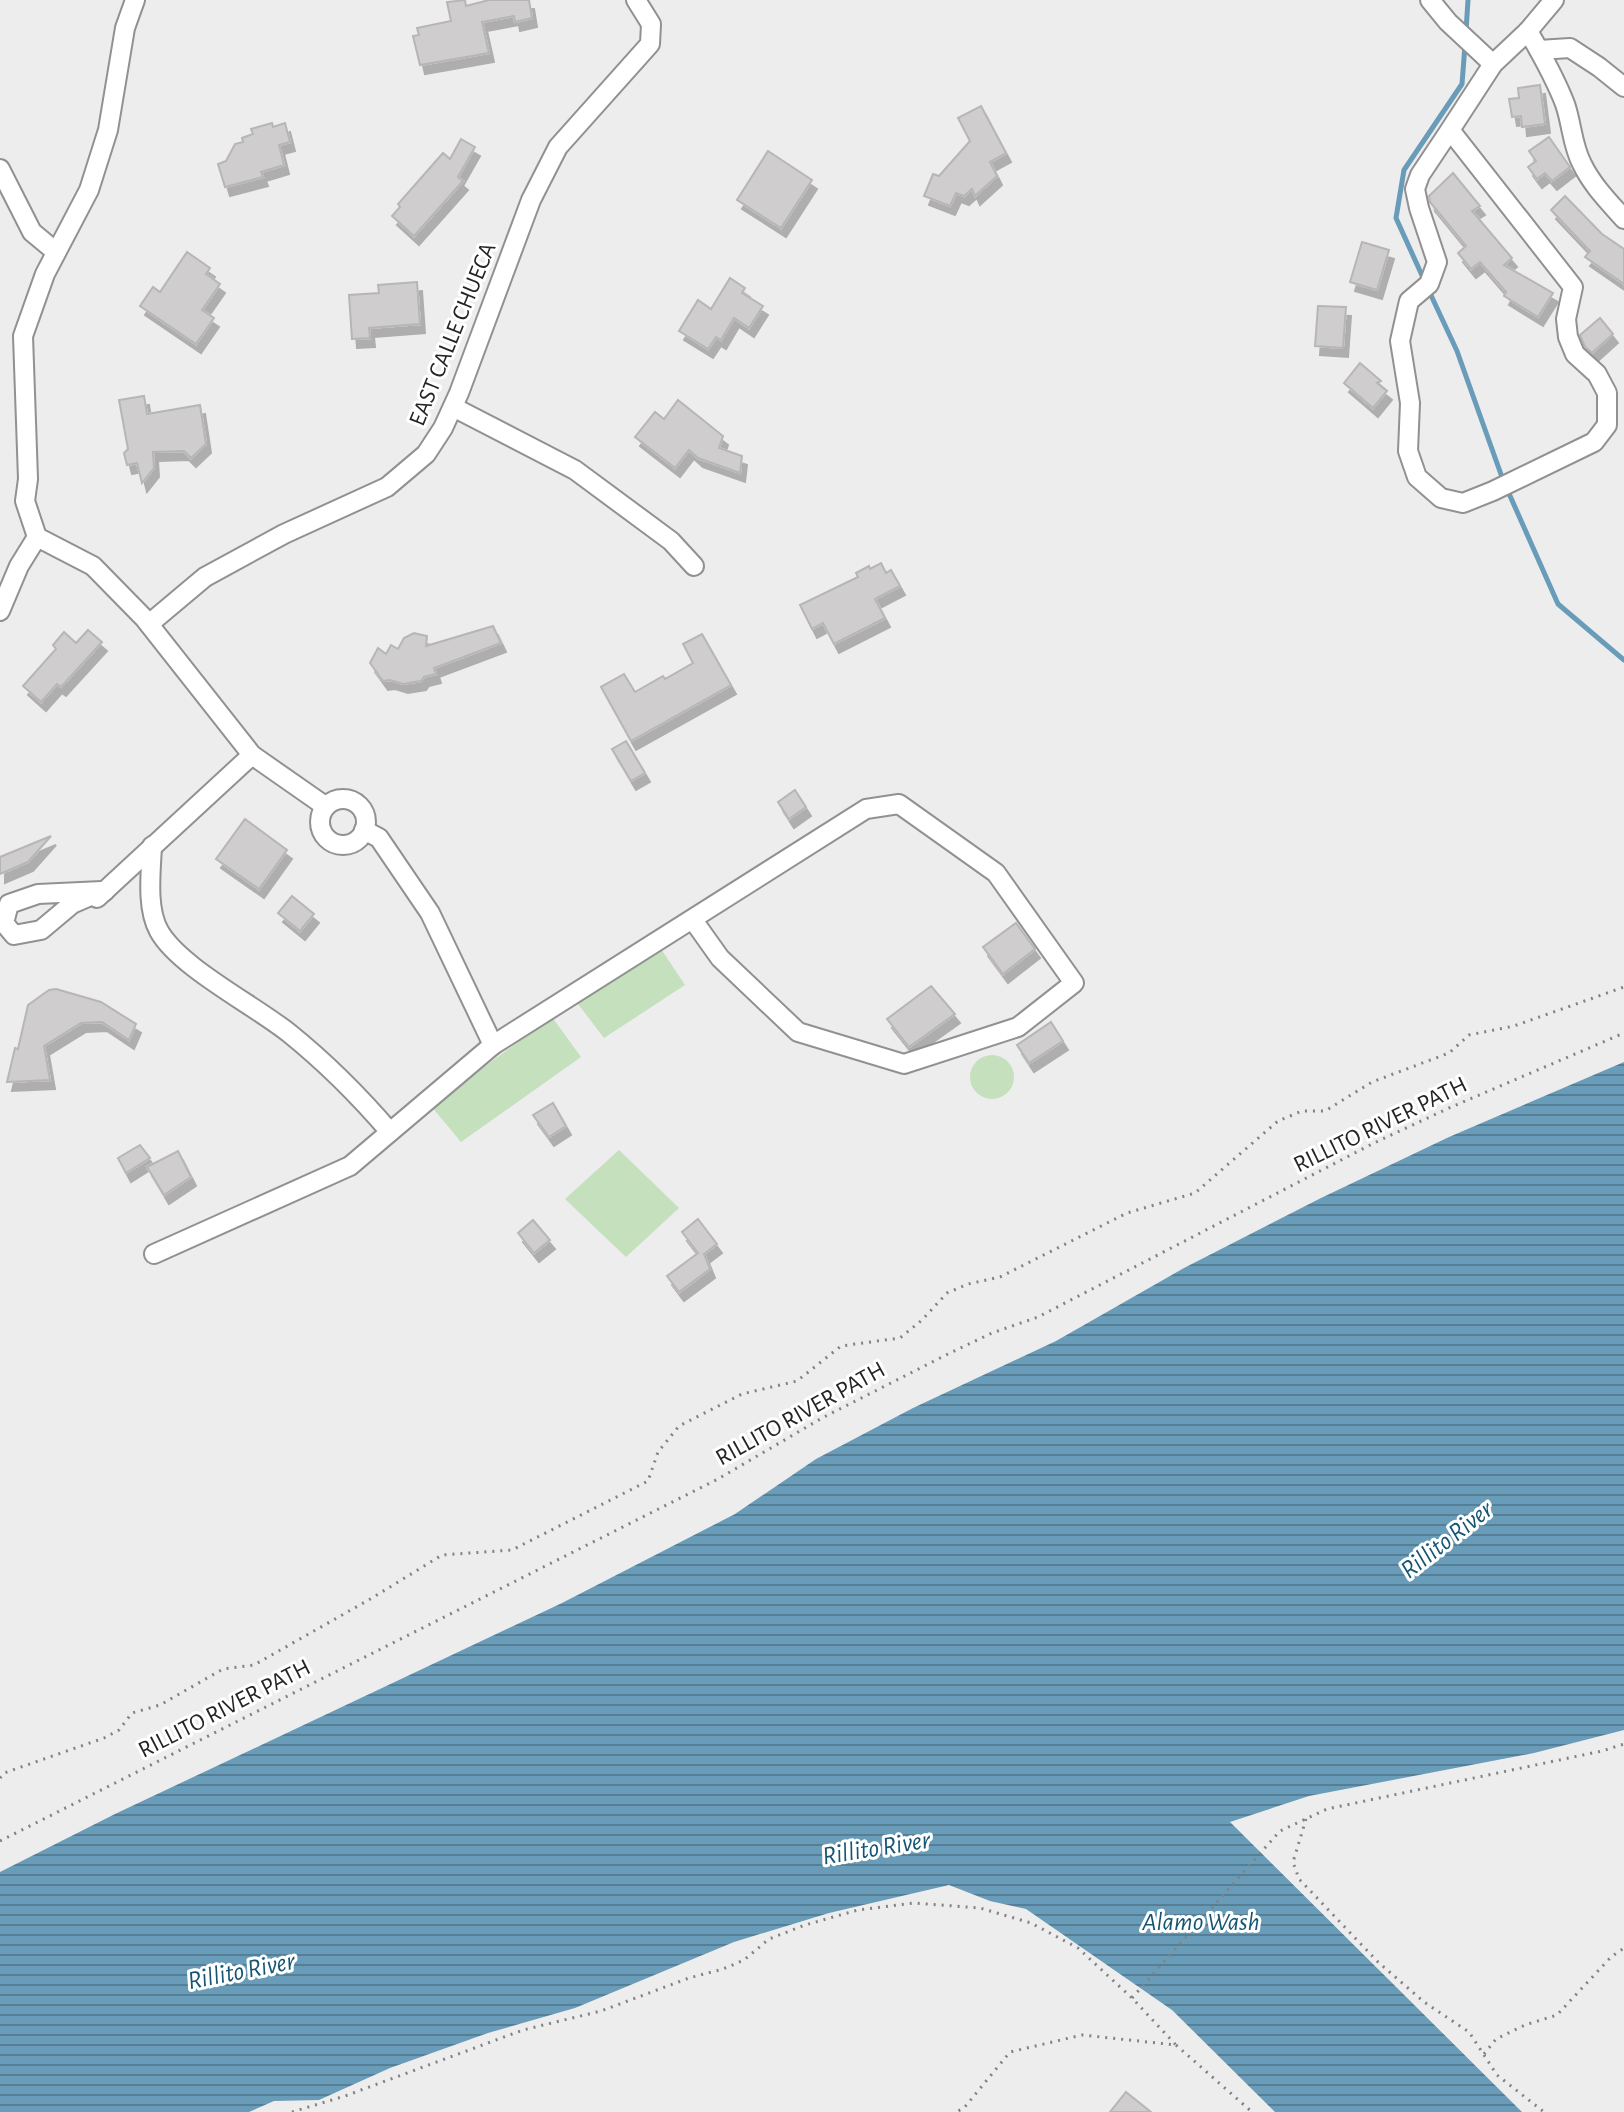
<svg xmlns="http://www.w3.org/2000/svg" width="1624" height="2112" viewBox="0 0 1624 2112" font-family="'Alegreya Sans',sans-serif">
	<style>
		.green { fill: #c4e0bc }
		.water { fill: url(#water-rules) }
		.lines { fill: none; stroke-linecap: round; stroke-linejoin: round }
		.stream { stroke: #699cb9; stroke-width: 5 }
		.building { fill: #cfcdce; stroke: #b7b6b6; stroke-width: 2; filter: url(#shadow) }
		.minor-casing { stroke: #919192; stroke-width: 22 }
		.path { stroke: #828283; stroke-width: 3; stroke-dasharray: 2 6; stroke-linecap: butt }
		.minor { stroke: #fff; stroke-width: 18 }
		.labels { text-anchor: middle; stroke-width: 6; stroke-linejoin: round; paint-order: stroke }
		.street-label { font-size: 24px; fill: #242425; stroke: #fff }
		.water-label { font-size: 26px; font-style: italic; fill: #155573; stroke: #fff }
	</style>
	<defs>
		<pattern id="water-rules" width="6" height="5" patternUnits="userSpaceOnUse" patternTransform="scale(2)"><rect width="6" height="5" fill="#699cb9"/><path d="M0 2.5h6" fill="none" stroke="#567f96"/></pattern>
		<filter id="shadow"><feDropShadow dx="5" dy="9" stdDeviation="0" flood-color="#0004"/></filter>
	</defs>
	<rect width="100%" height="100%" fill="#ededee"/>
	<g class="green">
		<path d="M661,949l24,36 -81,53 -29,-38z"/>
		<path d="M552,1017l29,40 -120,85 -30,-36z"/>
		<circle cx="992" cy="1077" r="22"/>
		<path d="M619,1150l60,58 -53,49 -61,-58z"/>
	</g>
	<path class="water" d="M1624,1062v668l-90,23 -225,43 -79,26 292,290h-247l-103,-102 -146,-101 -36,-8 -41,-16 -120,28 -95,29 -159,66 -87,25 -98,35 -71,32 -45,1 -25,11h-249v-240l115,-58 447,-211 173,-89 81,-55 97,-51 143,-67 128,-73 137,-70 128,-61z"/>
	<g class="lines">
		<g class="stream">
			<path d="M1466,31l2,-31"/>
			<path d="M1425,282l-29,-64 8,-48 58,-86 3,-39"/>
			<path d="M1429,291l28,60 46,129 55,124 66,56"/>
		</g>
	</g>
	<g class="building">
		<path d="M465,0l1,6 23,-6h40l3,18 -17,4 -1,-6 -32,6 7,31 -69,12 -7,-29 6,-1 -2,-7 34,-7 -4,-19z"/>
		<path d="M1540,85l5,39 -23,3 -1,-11 -9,1 -3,-18 10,-1 -1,-10z"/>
		<path d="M981,106l25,47 -16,9 7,14 -22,20 -3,-7 -8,7 -8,-3 -6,13 -26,-10 9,-22 6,2 31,-35 -12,-23z"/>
		<path d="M272,123l1,4 12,-4 5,19 -11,3 5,20 -23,7 2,5 -38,10 -7,-23 8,-3 9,-17 8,-2 -1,-4 11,-4 -2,-5z"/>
		<path d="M1549,137l21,30 -18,14 -7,-8 -8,6 -9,-12 8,-6 -7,-10z"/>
		<path d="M461,139l14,8 -17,30 5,4 -49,55 -22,-20 8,-9 -2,-3 45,-51 7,6z"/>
		<path d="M768,151l44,29 -31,48 -44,-28z"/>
		<path d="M1453,173l27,33 -8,5 40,47 -8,7 49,28 -15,24 -34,-21 2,-4 -26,-30 -9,7 -13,-16 8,-7 -36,-44 -1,-6z"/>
		<path d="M1565,196l37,38 22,15v35l-39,-27 5,-6 -39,-41z"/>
		<path d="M1362,242l27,8 -12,40 -27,-8z"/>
		<path d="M187,252l23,16 -4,6 14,10 -18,26 12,8 -18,26 -56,-38 13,-19 7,5z"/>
		<path d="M730,278l15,10 -3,5 21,13 -14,22 -15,-10 -13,22 -5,-3 -8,12 -29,-18 19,-31 13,9z"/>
		<path d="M417,282l3,42 -51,4 1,10 -18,1 -3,-44 30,-2 -1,-8z"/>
		<path d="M1318,306l28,1 -3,41 -28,-2z"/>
		<path d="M1600,318l13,16 -21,19 -7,-6 -5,-12z"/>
		<path d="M1360,363l21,18 -4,2 10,8 -14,17 -29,-25z"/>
		<path d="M144,396l3,18 53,-9 6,39 -15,14 -7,-7 -31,1 1,16 -12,15 -5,-20 -10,2 -3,-12 4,-4 -9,-49z"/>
		<path d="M678,400l45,36 -4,12 23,8 -2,17 -42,-15 -9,-8 -14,18 -40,-31 20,-25 9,7z"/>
		<path d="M881,563l5,10 5,-3 9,16 -25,13 10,19 -51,26 -11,-21 -11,6 -12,-24 58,-28 -2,-4 13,-7 1,3z"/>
		<path d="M493,626l8,17 -67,25 2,6 -12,3 -3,4 -18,3 -13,-4 -7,1 -13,-18 8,-15 8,6 5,-9 7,4 6,-11 10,-5 13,3 -1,10z"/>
		<path d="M88,630l14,12 -41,45 -4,-3 -16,18 -18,-16 33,-37 -3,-4 11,-13 12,11z"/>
		<path d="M702,634l29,51 -100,56 -30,-54 23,-13 11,18 28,-16 2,3 28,-16 -10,-19z"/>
		<path d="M626,741l19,32 -14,8 -19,-32z"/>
		<path d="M795,790l11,17 -17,12 -11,-17z"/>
		<path d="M245,819l42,31 -28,39 -43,-30z"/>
		<path d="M51,836l-23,26 -28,12v-17z"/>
		<path d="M292,896l22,18 -14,17 -22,-18z"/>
		<path d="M1016,923l19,26 -32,25 -20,-27z"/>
		<path d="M931,986l24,28 -46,33 -22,-28z"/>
		<path d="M56,989l45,13 35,22 -7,16 -27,-18 -21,1 -37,23 6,34 -43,2 8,-34 3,1 10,-44 21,-15z"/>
		<path d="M1051,1022l12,19 -34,22 -12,-18z"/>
		<path d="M553,1103l13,23 -17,11 -16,-22z"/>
		<path d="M140,1145l10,13 -24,15 -8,-15z"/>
		<path d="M178,1151l13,26 -27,18 -17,-28z"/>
		<path d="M698,1219l19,25 -13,10 6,15 -31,23 -12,-16 31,-23 -16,-21z"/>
		<path d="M533,1220l17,20 -16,13 -16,-20z"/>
		<path d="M1126,2092l25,20h-41z"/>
	</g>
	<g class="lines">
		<defs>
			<g id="minor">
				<path d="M135,0l-10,28 -17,102 -19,60 -44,84 -22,62 5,143 -3,22 12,36 56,29 51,52 108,137 73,51"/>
				<path d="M1430,0l18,22 45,42"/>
				<path d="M1528,31c14,24 27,47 37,73 7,20 7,41 17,60 10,21 27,38 42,55"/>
				<path d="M1539,50l31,-2 29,19 25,20"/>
				<path d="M1450,130l-30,45 -5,14 4,19 18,54 -8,22 -20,17 -9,40 10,62 -2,48 9,26 24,21 22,5 30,-12 101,-49 13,-17v-32l-10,-19 -22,-20 -7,-17 -2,-18 7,-32 -123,-157 43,-66 35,-33 26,-31"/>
				<path d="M0,169l32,63 24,20"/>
				<path d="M453,407l122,63 96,71 23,25"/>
				<path d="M0,611l19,-45 18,-29"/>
				<path d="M149,624l56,-47 79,-43 103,-47 39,-33 17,-26 16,-35 72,-193 27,-53 92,-103 1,-20 -15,-24"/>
				<circle cx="343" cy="822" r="23"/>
				<path d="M364,830l15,8 51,75 63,132"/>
				<path d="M152,846c-1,25 -6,62 7,85 20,36 95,74 130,102 36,29 71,64 101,99"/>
				<path d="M102,891l-30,13 -31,26 -27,5 -10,-12 5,-19 29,-10 64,-3h3"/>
				<path d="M97,898l155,-143"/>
				<path d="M154,1254l196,-88 143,-121 373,-236 33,-5 97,69 78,110 -56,44 -114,37 -106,-32 -78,-74 -27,-38"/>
			</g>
		</defs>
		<use href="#minor" class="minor-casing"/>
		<g class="path">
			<path d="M0,1778l4,-5 100,-35 15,-8 13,-17 28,-8 63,-36 31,-4 118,-67 70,-43 70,-5 136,-69 10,-29 21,-26 63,-32 55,-13 44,-35 59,-8 22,-18 25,-27 21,-9 32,-7 127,-64 68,-20 83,-72 24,-10h23l47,-29 77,-29 20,-18 45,-9 110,-39"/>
			<path d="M1306,1819l-13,43 6,17 79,83 46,40 45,30 28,43 47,37"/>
			<path d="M0,1841l718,-362 104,-61 126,-64 44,-21 46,-16 336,-174 75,-35 175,-75"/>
			<path d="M1132,1998l148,-167 47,-22 275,-58 22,-7"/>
			<path d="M1176,2045l76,67"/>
			<path d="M1484,2054l12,-15 29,-14 32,-10 54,-58 13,-9"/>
			<path d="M292,2112l53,-16 178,-66 78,-19 88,-33 34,-9 21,-9 25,-21 36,-14 53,-15 56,-7 66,5 51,15 47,25 54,50 44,47 -94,-10 -72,17 -46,56 -8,4"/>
		</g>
		<use href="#minor" class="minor"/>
	</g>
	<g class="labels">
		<g class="street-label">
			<text transform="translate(452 334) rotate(-68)" y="8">EAST CALLE CHUECA</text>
			<text transform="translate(1380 1124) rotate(-26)" y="8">RILLITO RIVER PATH</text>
			<text transform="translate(800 1413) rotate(-29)" y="8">RILLITO RIVER PATH</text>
			<text transform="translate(224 1708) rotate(-27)" y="8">RILLITO RIVER PATH</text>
		</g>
		<g class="water-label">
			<text transform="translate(1446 1539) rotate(-38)" y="9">Rillito River</text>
			<text transform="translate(876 1847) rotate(-9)" y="9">Rillito River</text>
			<text x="1201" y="1930">Alamo Wash</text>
			<text transform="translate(241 1970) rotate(-11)" y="9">Rillito River</text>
		</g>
	</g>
</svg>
